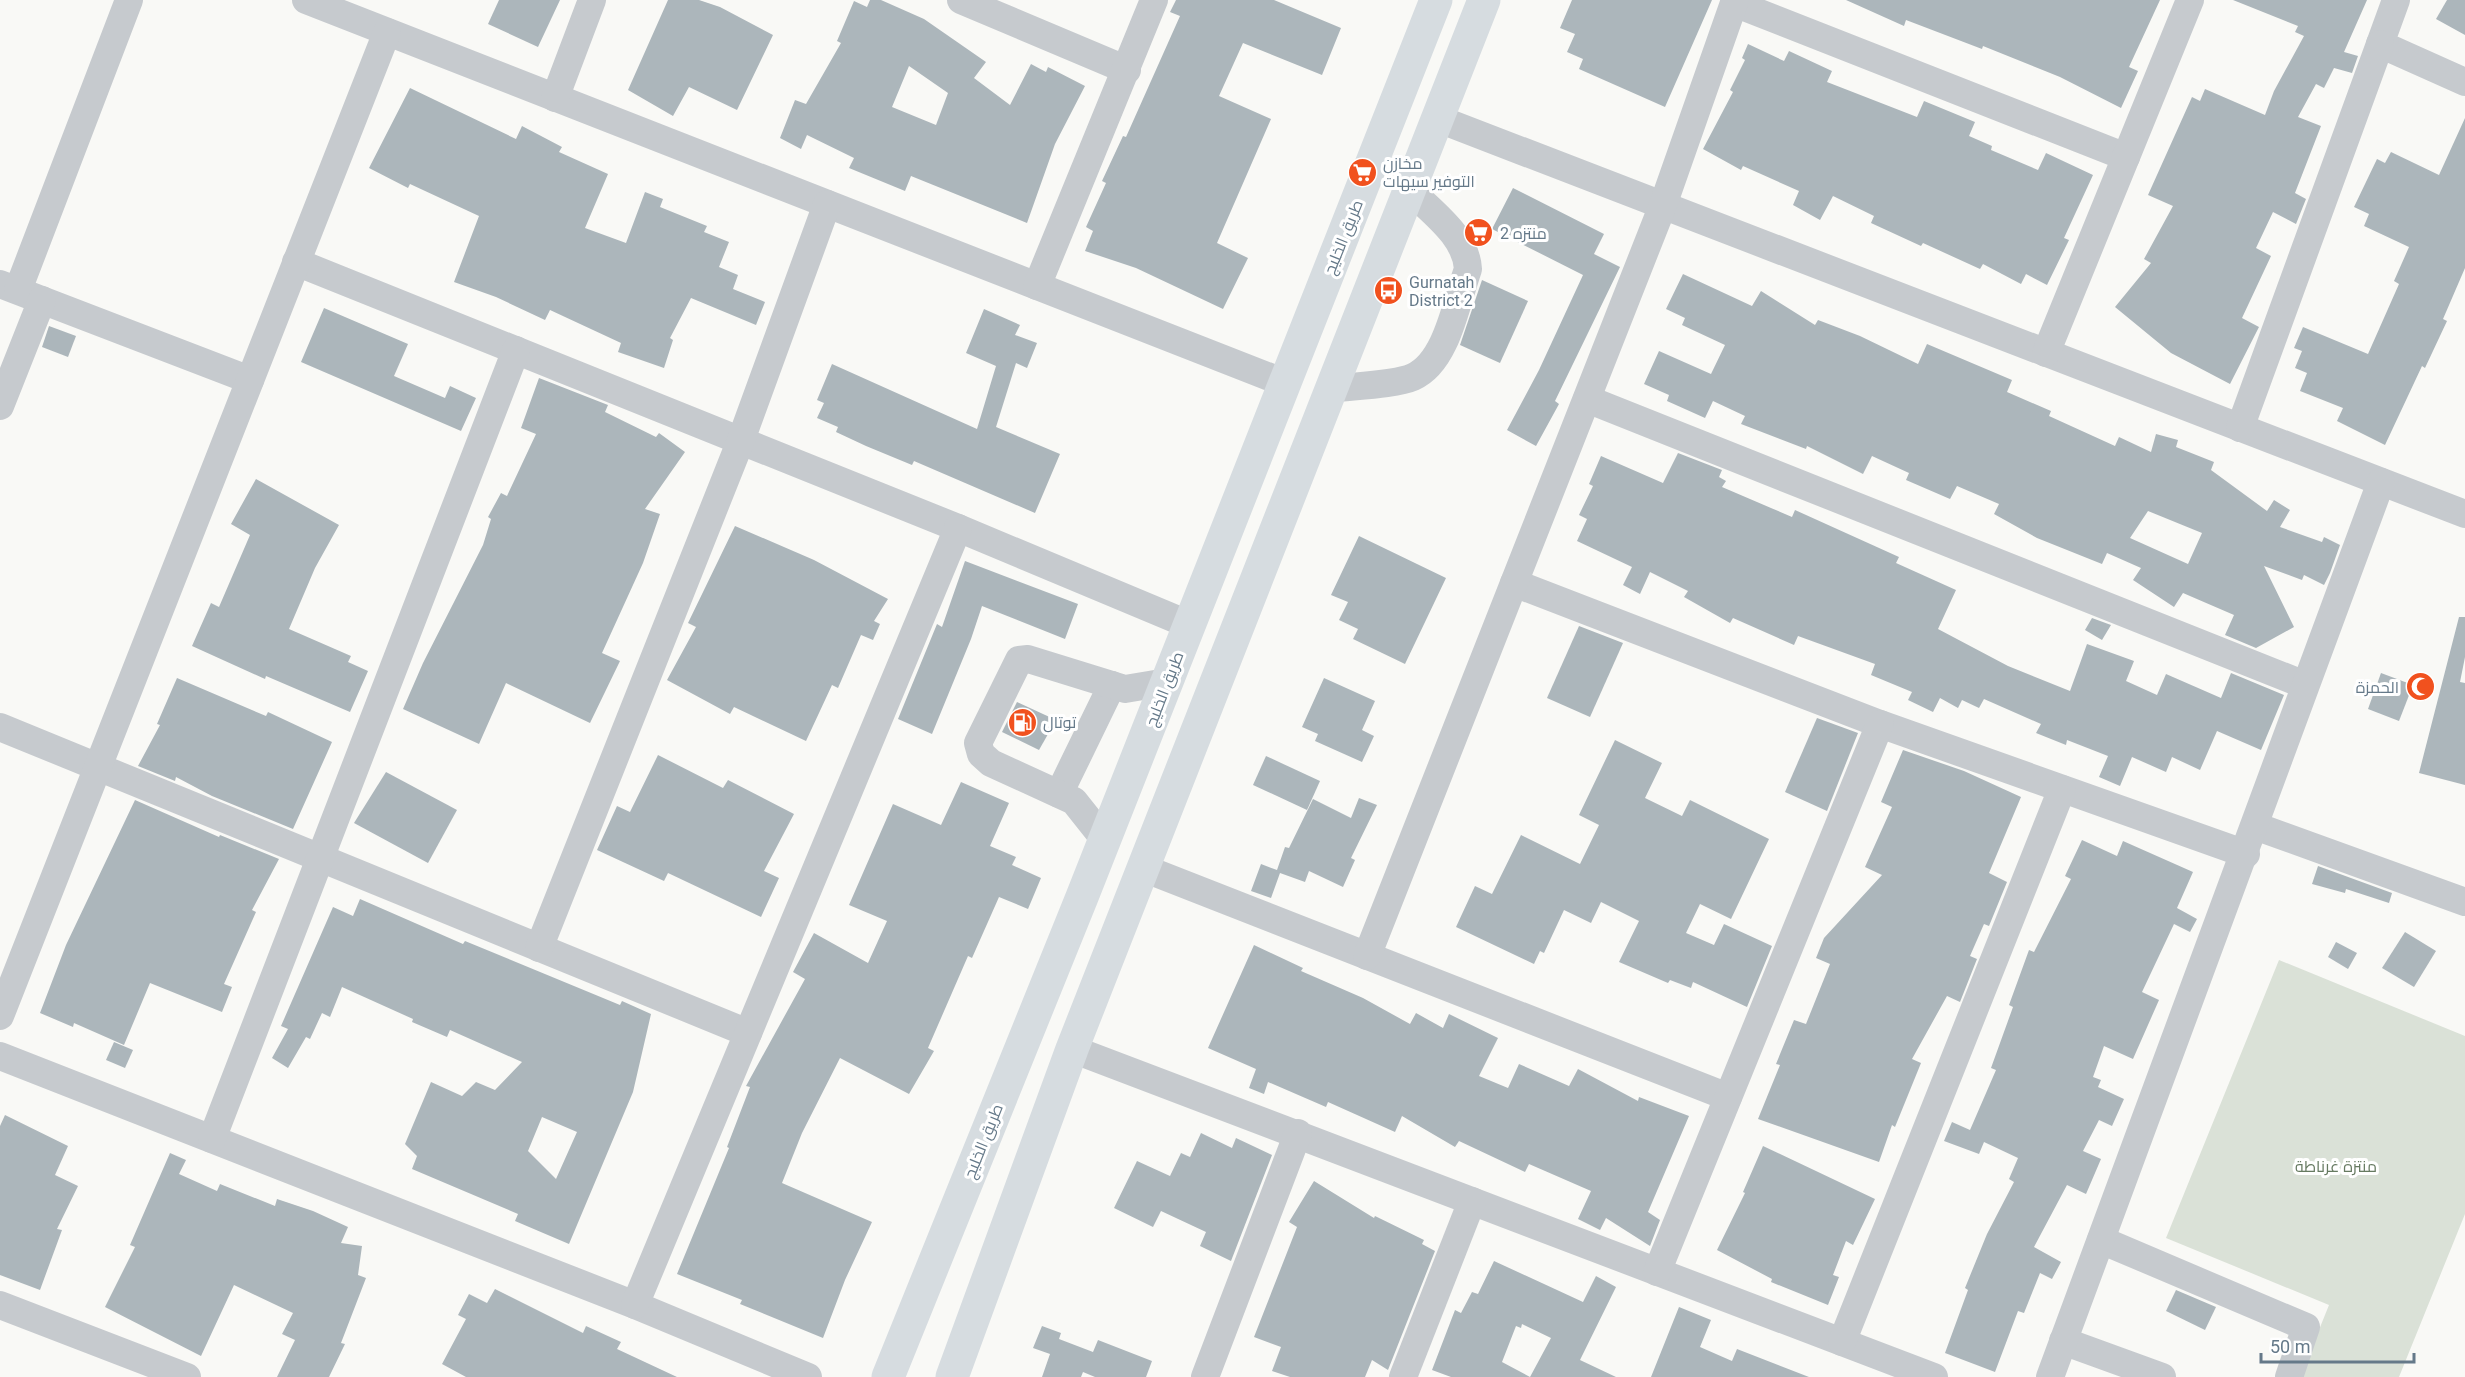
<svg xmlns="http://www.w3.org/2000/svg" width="2465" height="1377" viewBox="0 0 2465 1377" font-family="Roboto,Cairo,sans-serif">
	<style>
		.green { fill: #dae1d7 }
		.building { fill: #acb6bb; fill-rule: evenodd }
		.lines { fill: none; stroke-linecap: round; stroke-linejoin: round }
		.minor { stroke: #c6cace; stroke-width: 28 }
		.major { stroke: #d6dce0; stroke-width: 33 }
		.labels { text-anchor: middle; stroke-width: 6; stroke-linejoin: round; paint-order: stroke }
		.poi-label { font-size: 16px; fill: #657989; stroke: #fff; text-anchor: start }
		.street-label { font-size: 16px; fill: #657989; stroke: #fff }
		.park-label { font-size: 16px; fill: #667a61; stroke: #fff }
	</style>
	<rect width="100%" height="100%" fill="#f9f9f6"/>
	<path class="green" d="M2279,960l186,76v178l-66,163h-99l29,-72 -163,-67z"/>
	<g class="building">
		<path d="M499,0h61l-22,47 -50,-23z"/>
		<path d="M668,0h31l21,7 53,28 -36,75 -48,-23 -16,29 -45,-26z"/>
		<path d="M870,0h11l43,19 62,43 -12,16 36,27 21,-41 15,8 2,-5 37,19 -30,58 -28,79 -116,-47 -6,15 -56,-23 5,-10 -47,-23 -6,14 -21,-11 15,-38 11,4 35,-61 -4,-2 17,-40 13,6zM909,66l39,27 -12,32 -44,-18z"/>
		<path d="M1176,0h98l67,28 -19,47 -79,-32 -24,53 52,23 -54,124 31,15 -25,51 -87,-41 -51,-17 8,-20 -7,-4 20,-44 -4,-2 21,-45 3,1 54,-121 -10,-4z"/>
		<path d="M1572,0h140l-47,107 -86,-38 4,-10 -16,-7 8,-18 -15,-6z"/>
		<path d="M1846,0h314l-31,67 9,4 -17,37 -61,-31 -77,-31 -1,3 -76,-29 -2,6z"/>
		<path d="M2233,0h134l-23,52 14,4 -6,17 -18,-5 -10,20 -8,-4 -18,33 23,9 -26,67 11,6 -10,25 -23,-12 -17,36 15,8 -29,62 17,9 -29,57 -59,-31 -56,-46 36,-44 -7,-4 29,-53 -25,-11 44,-98 8,4 5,-12 60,26 9,-24 30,-55 -9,-4 3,-6z"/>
		<path d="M2447,0h18v35l-29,-16z"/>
		<path d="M1748,44l36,17 5,-10 43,20 -5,11 90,35 7,-16 51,21 -6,14 23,10 -1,4 47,20 8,-17 47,22 -29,63 5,2 -22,45 -21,-11 -5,10 -38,-20 -3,5 -57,-26 -2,3 -50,-23 3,-7 -41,-20 -13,24 -27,-15 6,-14 -56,-25 -2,4 -38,-21 30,-57 -3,-2 15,-30 -3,-2z"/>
		<path d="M410,88l106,51 6,-13 40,21 -3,5 49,22 -23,54 41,15 19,-51 18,7 -3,8 47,19 -3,6 25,10 -10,25 19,8 -5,14 32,13 -9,23 -65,-27 -21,40 3,2 -9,28 -46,-16 3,-9 -71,-33 -5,10 -49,-23 -42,-15 25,-66 -69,-32 -2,4 -39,-20z"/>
		<path d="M2465,118v150l-22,51 4,2 -22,47 -3,-2 -37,79 -48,-24 6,-13 -43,-17 7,-18 -12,-5 7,-17 -8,-3 9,-21 65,27 31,-70 -5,-3 15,-34 -45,-21 5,-12 -15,-7 23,-48 8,4 6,-11 48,23z"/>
		<path d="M1513,188l91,46 -10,20 26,13 -65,134 4,3 -23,42 -29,-16 32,-60 44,-95 -91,-46z"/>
		<path d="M1683,274l69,32 9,-15 54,34 3,-5 42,16 58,28 9,-20 85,36 -5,12 44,19 -2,5 66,30 4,-9 32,15 5,-18 22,6 -2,7 38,15 -3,8 56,41 7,-11 16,10 -10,17 42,15 2,-5 16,8 -10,28 -6,12 -20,-10 -2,5 -38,-14 30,61 -38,21 -31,-13 9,-20 -51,-22 -9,14 -41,-27 8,-12 -34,-15 -5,11 -65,-26 -43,-24 5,-10 -42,-18 -7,13 -44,-19 3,-7 -37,-17 -9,18 -56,-28 -1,3 -65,-25 4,-8 -32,-15 -8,17 -38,-17 2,-6 -25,-11 15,-33 52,23 14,-29 -43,-20 3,-7 -19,-9zM2148,511l54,22 -14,31 -58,-26z"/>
		<path d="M1482,280l46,21 -28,62 -40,-18z"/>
		<path d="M324,308l84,36 -14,32 51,22 5,-12 26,12 -15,33 -160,-69z"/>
		<path d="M984,309l36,16 -5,10 22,8 -10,25 -11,-5 -20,64 64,27 -25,59 -121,-52 -2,4 -46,-19 -30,-14 2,-5 -21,-9 7,-15 -7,-3 15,-36 145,65 19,-63 -30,-13z"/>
		<path d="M49,326l27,10 -8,21 -26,-10z"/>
		<path d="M539,378l69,27 -3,7 51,25 3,-4 26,19 -40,57 15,5 -17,49 -41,90 18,8 -30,62 -84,-40 -27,61 -76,-35 20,-46 60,-118 8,-26 -3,-2 13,-24 6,3 29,-62 -15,-6z"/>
		<path d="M1678,453l44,17 -3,7 7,4 -4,6 70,30 3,-7 104,47 -3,6 60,27 -18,39 70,37 62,25 17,-47 47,17 -8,20 31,14 9,-21 55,24 10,-25 53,22 -23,55 -44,-19 -17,39 -28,-13 -6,15 -34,-15 -12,29 -21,-9 9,-21 -41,-16 -1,5 -30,-12 5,-9 -57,-25 -5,9 -17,-8 -4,8 -18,-10 -7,14 -25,-12 4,-8 -41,-17 4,-11 -77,-28 -4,9 -61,-27 -3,5 -46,-26 4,-6 -38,-19 -10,22 -17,-9 9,-18 -55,-26 10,-22 -8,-4 14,-29 -4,-2 12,-28 62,27z"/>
		<path d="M256,479l83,46 -24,43 -26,61 62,27 -3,6 20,9 -18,41 -84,-36 -1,3 -73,-33 19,-43 8,4 31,-72 -19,-11z"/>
		<path d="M735,526l79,34 74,39 -14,22 6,3 -7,16 -12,-5 -23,53 -6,-3 -26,56 -72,-34 -4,7 -63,-34 29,-53 -8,-4z"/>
		<path d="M1359,536l87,42 -41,86 -52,-25 5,-10 -19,-9 9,-18 -17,-7z"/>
		<path d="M965,561l113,43 -13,35 -83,-33 -11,33 -39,95 -34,-15 39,-95 5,3z"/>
		<path d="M2459,617h6v40l-5,25 5,1v102l-46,-12z"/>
		<path d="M2092,618l19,7 -9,15 -17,-10z"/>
		<path d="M1579,626l44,17 -33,74 -43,-19z"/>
		<path d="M2381,673l32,12 -14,36 -31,-12z"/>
		<path d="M177,678l89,38 2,-4 64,30 -39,87 -81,-33 -36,-19 -1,4 -37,-15 22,-41 -3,-1z"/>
		<path d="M1324,678l51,23 -13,29 12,6 -12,26 -47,-21 3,-7 -16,-7z"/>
		<path d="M1017,702l39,18 -17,30 -37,-18z"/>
		<path d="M1817,718l41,15 -31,78 -42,-19z"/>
		<path d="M1615,740l47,23 -17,35 37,18 8,-16 79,39 -38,80 -31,-15 -14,29 28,12 10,-21 48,22 -25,61 -54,-25 -2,6 -21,-8 -2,3 -49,-21 20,-41 -38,-19 -10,21 -27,-13 -20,43 -4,-2 -6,13 -78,-37 19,-41 17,8 29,-59 59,29 19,-39 -20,-10z"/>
		<path d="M1903,750l61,21 57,26 -32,76 18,9 -18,44 -5,-2 -14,32 7,3 -17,43 -13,-6 -35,63 9,4 -26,64 -3,-2 -13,37 -121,-43 22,-54 -4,-1 18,-44 12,4 24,-60 -14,-6 8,-20 58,-63 -17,-8 27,-60 -11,-5z"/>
		<path d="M658,755l65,33 5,-8 66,34 -30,57 15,7 -18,39 -93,-44 -4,8 -67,-31 20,-44 13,6z"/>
		<path d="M1266,756l54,25 -13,29 -54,-25z"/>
		<path d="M386,772l71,38 -29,53 -74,-40z"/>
		<path d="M961,782l48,21 -19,43 26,11 -4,8 29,13 -13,31 -29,-12 -27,61 -4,-2 -40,92 6,3 -25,43 -69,-36 -38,75 -20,50 90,39 -27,58 -22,58 -83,-34 2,-4 -65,-26 52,-126 -2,-1 23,-60 -4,-1 59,-107 -12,-7 21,-39 54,30 19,-42 -38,-16 44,-101 48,21z"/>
		<path d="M1359,798l18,7 -26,53 4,2 -12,27 -34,-16 -4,11 -25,-9 -9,25 -20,-7 10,-27 16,6 8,-23 4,1 24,-49 38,19z"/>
		<path d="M135,800l84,37 1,-2 59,24 -27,51 4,2 -32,72 8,3 -10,25 -72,-29 -26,62 -50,-22 -1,4 -33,-14 26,-68z"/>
		<path d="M2082,840l35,16 6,-15 70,31 -16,36 20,11 -7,13 -16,-8 -32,68 17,8 -26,59 -29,-13 -11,31 8,3 -3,7 26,12 -12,27 -13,-6 -16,31 18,8 -15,35 -19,-9 -33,62 27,15 -9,17 -12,-6 -16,40 -6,-2 -23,61 -50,-19 23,-63 -3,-2 22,-54 27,-52 -5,-3 9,-21 -34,-16 -5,12 -35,-13 8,-19 18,8 26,-60 -5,-2 22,-61 -4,-2 20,-55 5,2 37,-73 -6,-3z"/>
		<path d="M2318,866l74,27 -3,10 -43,-14 -1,4 -33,-9z"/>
		<path d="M360,899l103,45 2,-3 155,64 2,-4 29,13 -18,78 -64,152 -54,-23 3,-7 -106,-45 5,-13 -12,-12 26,-62 31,14 14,-14 19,8 27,-28 -72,-32 -3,7 -35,-15 1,-3 -71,-32 -12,30 -8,-4 -12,26 -4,-2 -18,31 -16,-10 16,-29 -7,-3 52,-119 20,9zM542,1117l35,15 -21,47 -28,-28z"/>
		<path d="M2405,932l31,19 -22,36 -32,-19z"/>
		<path d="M2336,942l21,11 -9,16 -20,-12z"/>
		<path d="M1254,945l49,23 -2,3 62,27 47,26 6,-11 27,15 6,-14 49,24 -19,38 29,12 11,-24 50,22 9,-17 60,32 1,-4 50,19 -41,96 12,8 -10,26 -44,-28 -6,12 -22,-11 13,-28 -62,-27 -4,8 -66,-31 -4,6 -53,-31 -7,16 -67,-30 -2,5 -58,-25 -4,12 -15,-6 7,-19 -48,-21z"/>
		<path d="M114,1042l19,8 -8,18 -19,-8z"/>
		<path d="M5,1115l63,31 -13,29 23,11 -21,43 5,1 -22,60 -40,-15v-149z"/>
		<path d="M1201,1133l31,15 4,-10 36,17 -41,106 -31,-15 6,-14 -45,-21 -8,16 -39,-19 23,-47 33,15 11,-23 9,4z"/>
		<path d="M1763,1146l112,53 -22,46 -7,-4 -13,34 6,2 -11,28 -57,-23 1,-3 -55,-29 28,-57 -2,-1z"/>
		<path d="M170,1153l16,7 -7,14 38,17 3,-7 55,22 2,-7 36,12 35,16 -7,16 21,3 -4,29 8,3 -25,65 4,1 -16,33h-52l18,-37 -13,-6 11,-21 -59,-28 -33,71 -96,-49 30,-60 -5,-2z"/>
		<path d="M1314,1181l60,37 1,-2 49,24 -2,4 13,7 -47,119 -16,-10 -7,17h-75l-18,-6 9,-24 -27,-10 43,-110 -8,-5z"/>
		<path d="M1494,1261l89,41 13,-26 20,11 -36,73 36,17h-86l21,-39 -29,-14 -1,4 -5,-2 -14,36 28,15h-79l-19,-7 23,-60 6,3 11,-21 6,2z"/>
		<path d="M495,1289l88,44 3,-7 35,16 -4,7 60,28h-211l-24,-13 24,-45 -8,-4 11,-21 18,9z"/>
		<path d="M2176,1290l40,17 -11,23 -39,-19z"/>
		<path d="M1679,1307l32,13 -11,27 32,14 5,-12 72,28h-158z"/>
		<path d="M1042,1326l19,7 -2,6 34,13 5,-12 54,21 -6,16h-51l-12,-5 -2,5h-39l8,-23 -17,-6z"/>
	</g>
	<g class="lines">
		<g class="minor">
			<path d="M306,0l979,383"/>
			<path d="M961,0l166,70"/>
			<path d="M2396,0l-16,44 85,38"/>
			<path d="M1734,3l392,154"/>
			<path d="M555,98l37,-98"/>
			<path d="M1436,118l1029,396"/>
			<path d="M296,262l662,266 232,97"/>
			<path d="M0,284l250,96"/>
			<path d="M1037,286l117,-286"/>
			<path d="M18,290l111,-290"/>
			<path d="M2046,353l144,-353"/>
			<path d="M1330,389c22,-3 65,-4 83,-12 34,-15 43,-74 55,-108 -2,-34 -37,-57 -59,-80"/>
			<path d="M1587,399l718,286"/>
			<path d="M0,406l42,-106"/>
			<path d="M2240,428l140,-384"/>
			<path d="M1514,583l366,141 366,130"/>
			<path d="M0,727l748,306"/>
			<path d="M1059,794l53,-109"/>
			<path d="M2255,826l210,76"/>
			<path d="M1105,840l-31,-39 -83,-38 -10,-9 -3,-11 41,-83 9,-1 97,30 42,-7"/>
			<path d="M1143,868l585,229"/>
			<path d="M539,948l202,-508 86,-236"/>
			<path d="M1367,956l296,-751 72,-205"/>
			<path d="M0,1016l387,-984"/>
			<path d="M1072,1049l862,328"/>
			<path d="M0,1056l635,249 173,72"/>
			<path d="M212,1139l304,-789"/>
			<path d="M2101,1240l205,87 -17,50"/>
			<path d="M1657,1272l223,-548"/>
			<path d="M0,1305l187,72"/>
			<path d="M635,1305l323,-777"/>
			<path d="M2063,1341l99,36"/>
			<path d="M1842,1342l220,-553"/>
			<path d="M1205,1377l93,-244"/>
			<path d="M1403,1377l69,-176"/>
			<path d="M2050,1377l331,-895"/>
		</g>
		<g class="major">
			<path d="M888,1377l194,-480 354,-897"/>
			<path d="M952,1377l120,-328 412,-1049"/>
		</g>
	</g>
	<defs>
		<symbol id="supermarket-disc" viewBox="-11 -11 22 22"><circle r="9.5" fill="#f1511e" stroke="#fff"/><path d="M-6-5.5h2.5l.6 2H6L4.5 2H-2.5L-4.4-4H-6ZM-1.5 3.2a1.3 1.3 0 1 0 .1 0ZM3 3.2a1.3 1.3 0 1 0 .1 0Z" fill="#fff"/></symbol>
		<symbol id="bus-disc" viewBox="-11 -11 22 22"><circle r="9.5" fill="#f1511e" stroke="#fff"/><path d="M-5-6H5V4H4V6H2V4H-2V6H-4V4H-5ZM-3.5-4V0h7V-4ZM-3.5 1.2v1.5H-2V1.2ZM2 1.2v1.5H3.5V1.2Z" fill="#fff"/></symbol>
		<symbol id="mosque-disc" viewBox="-11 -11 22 22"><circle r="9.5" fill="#f1511e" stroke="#fff"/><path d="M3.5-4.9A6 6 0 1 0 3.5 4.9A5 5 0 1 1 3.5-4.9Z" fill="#fff"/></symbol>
		<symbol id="fuel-disc" viewBox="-11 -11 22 22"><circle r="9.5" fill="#f1511e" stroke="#fff"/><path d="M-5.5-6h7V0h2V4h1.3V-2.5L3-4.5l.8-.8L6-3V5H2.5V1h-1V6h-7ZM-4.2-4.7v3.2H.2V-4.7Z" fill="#fff"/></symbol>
	</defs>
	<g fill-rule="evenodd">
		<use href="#supermarket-disc" x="1346" y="156" width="33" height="33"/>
		<use href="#supermarket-disc" x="1462" y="216" width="33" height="33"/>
		<use href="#bus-disc" x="1372" y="274" width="33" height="33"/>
		<use href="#mosque-disc" x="2404" y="670" width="33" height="33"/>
		<use href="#fuel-disc" x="1006" y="706" width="33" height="33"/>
	</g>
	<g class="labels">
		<g class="poi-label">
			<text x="1383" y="169">مخازن<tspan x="1383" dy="18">التوفير سيهات</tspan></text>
			<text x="1500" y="239">منتزه 2</text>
			<text x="1409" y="288">Gurnatah<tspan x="1409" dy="18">District 2</tspan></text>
			<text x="2399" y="693" text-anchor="end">الحمزة</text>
			<text x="1043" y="728">توتال</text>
		</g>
		<g class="street-label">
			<text transform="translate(1343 237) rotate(-68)" y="6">طريق الخليج</text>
			<text transform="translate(1164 689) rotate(-69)" y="6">طريق الخليج</text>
			<text transform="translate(983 1141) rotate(-68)" y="6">طريق الخليج</text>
		</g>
		<g class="park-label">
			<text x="2336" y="1172">منتزة غرناطة</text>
		</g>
	</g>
	<path d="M2261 1353v9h153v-9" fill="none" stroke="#657989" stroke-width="3"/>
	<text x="2270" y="1353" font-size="18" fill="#657989" stroke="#ffffff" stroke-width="4.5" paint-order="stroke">50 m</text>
</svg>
